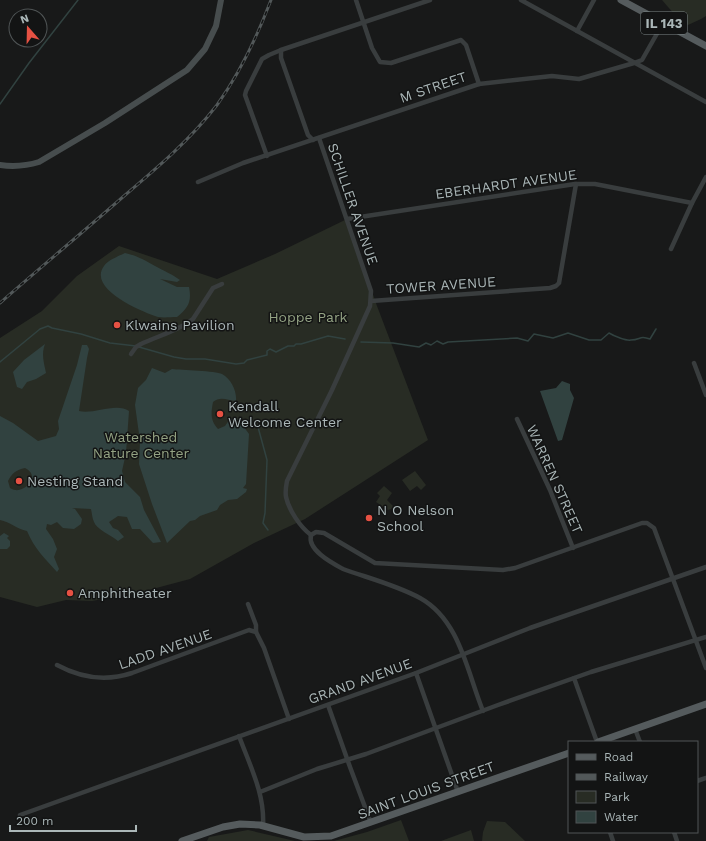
<svg xmlns="http://www.w3.org/2000/svg" width="706" height="841" viewBox="0 0 706 841" font-family="'Work Sans',sans-serif">
	<style>
		.green { fill: #282c24 }
		.water { fill: #314240; fill-rule: evenodd }
		.lines { fill: none; stroke-linecap: round; stroke-linejoin: round }
		.stream { stroke: #314240; stroke-width: 1.5 }
		.street { stroke: #393d3e; stroke-width: 4.5 }
		.secondary { stroke: #474d4e; stroke-width: 6 }
		.primary { stroke: #555b5d; stroke-width: 7 }
		.rail-casing { stroke: #525859; stroke-width: 3 }
		.rail { stroke: #131414; stroke-width: 1.5; stroke-dasharray: 4.5; stroke-linecap: butt }
		.poi-dot { fill: #e65143; stroke: #131414; stroke-width: 1.5 }
		.labels { text-anchor: middle; stroke-width: 3; stroke-linejoin: round; paint-order: stroke }
		.shield { fill: #131414; stroke: #7d8687; stroke-width: 1 }
		.shield-label { font-size: 13px; font-weight: bold; fill: #abb7b8 }
		.street-label { font-size: 14px; fill: #abb7b8; stroke: #131414 }
		.park-label { font-size: 14px; fill: #93a283; stroke: #131414 }
		.poi-label { font-size: 14px; fill: #abb7b8; stroke: #131414; text-anchor: start }
	</style>
	<rect width="100%" height="100%" fill="#181919"/>
	<g class="green">
		<path d="M662,0h44v16l-5,3 -13,6 -13,-10z"/>
		<path d="M347,219l30,87 51,134 -123,79 -51,24 -64,36 -45,12 -53,10 -26,-1 -29,7 -37,-10v-259l42,-27 35,-35 42,-30 98,33 58,-25z"/>
		<path d="M415,471l11,14 -5,5 -4,-4 -7,5 -8,-11z"/>
		<path d="M384,486l8,7 -5,7 6,6 -2,3 -3,1 -12,-8 4,-6 -3,-3z"/>
		<path d="M401,820l8,21h-75l33,-9z"/>
		<path d="M487,821l18,1 20,19h-43l1,-9z"/>
		<path d="M248,830l47,11h-88l2,-4z"/>
		<path d="M471,830l3,11h-33z"/>
	</g>
	<g class="water">
		<path d="M125,253c13,3 19,7 30,13 9,5 17,8 25,14l-3,2 -17,-3 17,8h12c3,15 -1,21 -12,30 -6,0 -13,1 -19,0 -16,-5 -71,-28 -54,-51 4,-6 15,-10 21,-13z"/>
		<path d="M45,344c-4,10 -1,19 1,29l-10,6 -9,3 -5,7 -5,-2 -4,-15 11,-12z"/>
		<path d="M82,345h5l2,4 -2,9 -8,53c14,4 37,-9 50,0l-3,42 -4,18 3,11 15,15 4,13 17,32 -8,1 -13,-14h-8l-5,-12 -9,-1 -9,6 4,6 5,2 6,7 -6,4c-7,-6 -22,-12 -24,-19 -2,-4 -2,-9 -3,-13l-19,-1 3,1 7,10 -1,5 -7,5 -11,-1 -6,-6 -6,3 -4,-1 -1,5 7,10 4,10 -3,8 5,12 -2,3c-13,-15 -22,-22 -30,-41 -10,-2 -17,-9 -27,-11v-104l13,7 25,18 18,-5 3,-7 -1,-8 19,-56zM25,468c6,3 8,7 7,13l-5,3v2c-6,4 -10,6 -17,2l-2,-7c4,-8 8,-11 17,-13z"/>
		<path d="M152,368l13,5 7,-4c9,1 44,2 50,5 9,5 15,17 14,27 -9,-1 -16,-5 -23,1 -2,11 -3,18 5,27l7,-3 5,-7h8l11,15 -3,50 -3,4 4,1 -1,3 -9,7 -9,1 -8,5 -3,5 -17,6 -5,4 -5,1 -23,22 -15,-39 -13,-40 1,-23 -5,-36 3,-17 8,-8z"/>
		<path d="M562,381l8,3v6l4,8 -12,42 -4,1 -18,-50 16,-3z"/>
		<path d="M4,533l5,3 -2,2 3,3v5l-3,3h-7v-13z"/>
	</g>
	<g class="lines">
		<g class="stream">
			<path d="M0,104l29,-41 49,-63"/>
			<path d="M361,342l32,1 26,4 7,-4 5,2 6,-4 6,3 5,-2 69,-4 11,3 6,-7 19,4 15,-5 21,7h12l8,-7c5,3 17,8 22,7 10,0 8,-5 19,-1l6,-10"/>
			<path d="M139,347l35,10 12,2h19l31,5 8,-1 3,-3 20,-5v-4l3,-2 6,3 12,-6h6l2,-2h5l27,-8 17,3"/>
			<path d="M0,362l40,-33 8,-3 4,2 29,6 29,9 26,3"/>
			<path d="M258,427l9,33 -2,53 -2,10 5,7"/>
		</g>
		<g class="street">
			<path d="M356,0l16,48 8,14 11,1 70,-23 5,5 13,39"/>
			<path d="M521,0l185,102"/>
			<path d="M577,31l17,-31"/>
			<path d="M281,50v8l27,77 5,5"/>
			<path d="M267,156l-22,-61 1,-4 16,-32 7,-4 12,-5 149,-50"/>
			<path d="M198,182l45,-19 236,-79 73,-8 27,3 55,-16 8,-3 21,-37"/>
			<path d="M347,219l228,-35h20l97,19"/>
			<path d="M671,249l21,-46 14,-26"/>
			<path d="M371,301l179,-13 6,-2 3,-3 17,-99"/>
			<path d="M131,354l5,-7 5,-3c17,-8 39,-14 52,-25l20,-31 9,-4"/>
			<path d="M694,363l12,32"/>
			<path d="M517,419l33,71 23,58"/>
			<path d="M311,535l5,-3 8,1 51,30 128,7 12,-2 127,-45h5l7,5 52,140"/>
			<path d="M311,535c-11,-8 -22,-25 -25,-38 -1,-6 0,-11 1,-16l45,-91 38,-84 1,-15 -52,-153"/>
			<path d="M311,535c-4,15 21,28 32,34 25,9 53,16 77,29 40,22 47,74 63,113"/>
			<path d="M248,604l8,21v7l8,16 25,71"/>
			<path d="M57,665c24,13 48,17 75,8l117,-43 7,2"/>
			<path d="M416,673l42,119"/>
			<path d="M574,678l23,64"/>
			<path d="M328,705l22,62 21,56"/>
			<path d="M635,729l5,13"/>
			<path d="M239,736c11,30 26,58 24,90"/>
			<path d="M697,781l9,-3"/>
			<path d="M260,792l57,-23 49,-15 132,-49 93,-33 115,-35"/>
			<path d="M20,815l396,-142 114,-45 176,-61"/>
			<path d="M610,832l3,9"/>
			<path d="M674,832l3,9"/>
		</g>
		<path class="secondary" d="M0,165c14,2 26,1 39,-3l66,-39 82,-53 18,-21 11,-23 5,-26"/>
		<g class="primary">
			<path d="M621,0l85,46"/>
			<path d="M598,742l108,-38"/>
			<path d="M182,841l41,-14 17,-3 20,1 44,12 27,-1 238,-83"/>
		</g>
		<defs>
			<path id="rail" d="M0,303c41,-36 83,-71 124,-107 33,-28 66,-56 93,-91 23,-32 40,-68 54,-105"/>
		</defs>
		<use href="#rail" class="rail-casing"/>
		<use href="#rail" class="rail"/>
	</g>
	<g class="poi-dot">
		<circle cx="117" cy="325" r="4"/>
		<circle cx="220" cy="414" r="4"/>
		<circle cx="19" cy="481" r="4"/>
		<circle cx="369" cy="518" r="4"/>
		<circle cx="70" cy="593" r="4"/>
	</g>
	<g class="labels">
		<rect class="shield" x="641" y="12" width="46" height="22" rx="3"/>
		<g class="shield-label">
			<text x="664" y="28">IL 143</text>
		</g>
		<g class="street-label">
			<text transform="translate(433 87) rotate(-19)" y="5">M STREET</text>
			<text transform="translate(506 184) rotate(-8)" y="5">EBERHARDT AVENUE</text>
			<text transform="translate(353 204) rotate(71)" y="5">SCHILLER AVENUE</text>
			<text transform="translate(441 285) rotate(-4)" y="5">TOWER AVENUE</text>
			<text transform="translate(555 479) rotate(66)" y="5">WARREN STREET</text>
			<text transform="translate(165 649) rotate(-19)" y="5">LADD AVENUE</text>
			<text transform="translate(360 681) rotate(-20)" y="5">GRAND AVENUE</text>
			<text transform="translate(426 790) rotate(-20)" y="5">SAINT LOUIS STREET</text>
		</g>
		<g class="park-label">
			<text x="308" y="322">Hoppe Park</text>
			<text x="141" y="442">Watershed<tspan x="141" dy="16">Nature Center</tspan></text>
		</g>
		<g class="poi-label">
			<text x="125" y="330">Klwains Pavilion</text>
			<text x="228" y="411">Kendall<tspan x="228" dy="16">Welcome Center</tspan></text>
			<text x="27" y="486">Nesting Stand</text>
			<text x="377" y="515">N O Nelson<tspan x="377" dy="16">School</tspan></text>
			<text x="78" y="598">Amphitheater</text>
		</g>
	</g>
	<rect x="568" y="741" width="130" height="92" fill="#131414" stroke="#505556"/>
	<rect x="576" y="754" width="20" height="6" fill="#555b5d" stroke="#505556"/>
	<text x="604" y="761" font-size="12" fill="#abb7b8">Road</text>
	<rect x="576" y="774" width="20" height="6" fill="#525859" stroke="#505556"/>
	<text x="604" y="781" font-size="12" fill="#abb7b8">Railway</text>
	<rect x="576" y="791" width="20" height="12" fill="#282c24" stroke="#505556"/>
	<text x="604" y="801" font-size="12" fill="#abb7b8">Park</text>
	<rect x="576" y="811" width="20" height="12" fill="#314240" stroke="#505556"/>
	<text x="604" y="821" font-size="12" fill="#abb7b8">Water</text>
	<g transform="translate(28 28) rotate(340)"><circle r="19" fill="#131414" stroke="#505556"/>
	<path d="M0-3L7 15L0 10L-7 15Z" fill="#e65143"/>
	<text y="-6" font-size="11" font-weight="bold" text-anchor="middle" fill="#abb7b8">N</text>
	</g>
	<path d="M10 825v6h126v-6" fill="none" stroke="#abb7b8" stroke-width="2"/>
	<text x="16" y="825" font-size="12" fill="#abb7b8" stroke="#131414" stroke-width="3" paint-order="stroke">200 m</text>
</svg>
